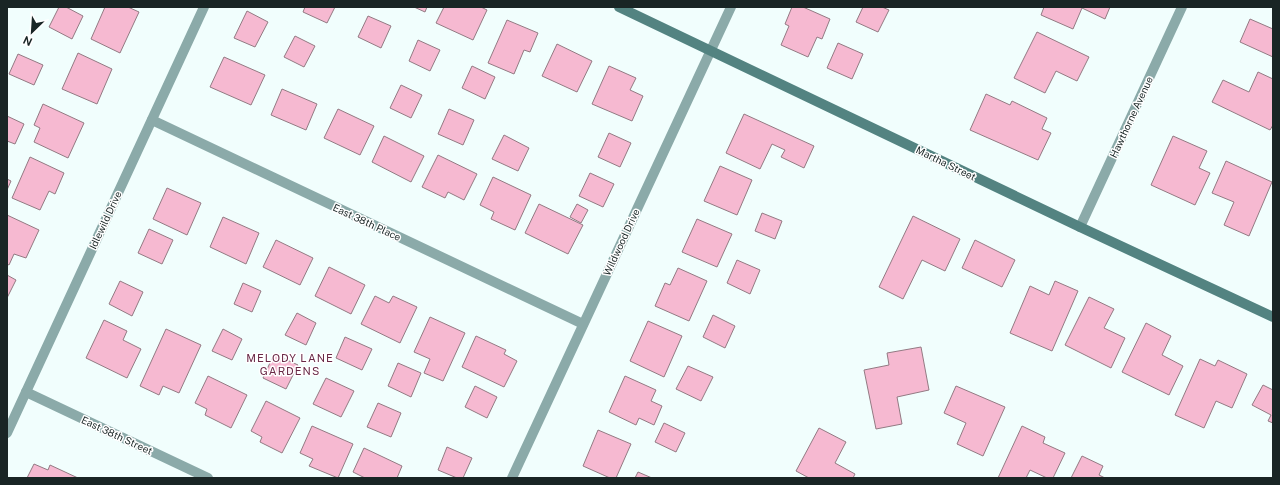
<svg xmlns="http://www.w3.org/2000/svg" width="1280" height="485" viewBox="0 0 1280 485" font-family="'Public Sans',sans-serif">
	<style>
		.building { fill: #f6b9d1; stroke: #937a83 }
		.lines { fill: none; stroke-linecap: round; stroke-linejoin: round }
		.street { stroke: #8baaa9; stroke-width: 10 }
		.secondary { stroke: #538381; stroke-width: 10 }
		.labels { text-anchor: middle; stroke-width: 3; stroke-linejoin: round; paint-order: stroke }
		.street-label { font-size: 10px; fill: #192525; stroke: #fff }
		.neighbourhood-label { font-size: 11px; letter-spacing: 1px; fill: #692846; stroke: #fff }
	</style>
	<rect width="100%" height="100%" fill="#f1fefd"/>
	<g class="building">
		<path d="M59,7h7l17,9 -11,23 -23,-12z"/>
		<path d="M105,7h23l11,5 -19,41 -29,-14z"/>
		<path d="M305,7h30l-8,16 -24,-11z"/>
		<path d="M414,7h13l-2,5z"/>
		<path d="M444,7h37l6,3 -14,30 -37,-17z"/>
		<path d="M792,7h11l27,12 -8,20 -5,-2 -9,20 -27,-12 8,-19 -4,-2z"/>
		<path d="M863,7h19l7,3 -11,22 -22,-10z"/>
		<path d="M1044,7h66l-5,12 -23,-11 -9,21 -32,-14z"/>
		<path d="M247,11l21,11 -13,25 -21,-9z"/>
		<path d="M368,16l23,10 -10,22 -23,-11z"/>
		<path d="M1250,19l23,10v28l-33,-15z"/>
		<path d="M507,20l31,13 -8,19 -6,-2 -10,24 -26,-11z"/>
		<path d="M1037,32l52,25 -12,24 -21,-10 -11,22 -31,-15z"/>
		<path d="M295,36l20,10 -11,21 -20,-10z"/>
		<path d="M418,40l22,10 -10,21 -21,-10z"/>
		<path d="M838,43l25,11 -11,25 -25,-11z"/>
		<path d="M557,44l35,17 -15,31 -35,-16z"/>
		<path d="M78,53l34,16 -15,35 -35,-15z"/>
		<path d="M18,54l25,11 -9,20 -25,-11z"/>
		<path d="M224,57l41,18 -14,30 -41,-18z"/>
		<path d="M472,66l23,11 -10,22 -23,-11z"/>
		<path d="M609,66l27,12 -6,12 13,6 -11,25 -40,-17z"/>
		<path d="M1258,72l15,7v46l-3,5 -58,-28 11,-22 26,12z"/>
		<path d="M401,85l21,10 -11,23 -21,-10z"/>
		<path d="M282,89l35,15 -11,26 -35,-15z"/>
		<path d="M986,94l24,11 2,-4 35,17 -5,11 9,4 -13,27 -68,-30z"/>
		<path d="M43,104l41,19 -16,35 -34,-16 6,-14 -6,-3z"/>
		<path d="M338,109l36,17 -14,29 -36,-17z"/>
		<path d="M449,109l25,11 -11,25 -25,-11z"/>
		<path d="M744,114l70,32 -10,22 -23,-11 4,-7 -13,-6 -12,25 -34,-16z"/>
		<path d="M7,116l17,8 -9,20 -8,-3z"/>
		<path d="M609,133l22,10 -11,24 -22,-10z"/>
		<path d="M504,135l25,13 -11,23 -26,-12z"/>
		<path d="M384,136l40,20 -13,26 -39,-20z"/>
		<path d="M1173,136l34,15 -8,17 11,5 -15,32 -44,-20z"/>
		<path d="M438,155l39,19 -13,26 -16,-8 -3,6 -23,-11z"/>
		<path d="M30,157l34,16 -9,21 -6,-3 -9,19 -28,-12z"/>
		<path d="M1226,161l46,21 -23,54 -25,-11 10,-23 -22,-9z"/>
		<path d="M720,166l32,14 -15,35 -33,-14z"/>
		<path d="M590,173l24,11 -11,23 -24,-11z"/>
		<path d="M493,177l38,18 -16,35 -24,-11 3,-7 -14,-7z"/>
		<path d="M7,179l4,2 -4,9z"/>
		<path d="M167,188l34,15 -14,32 -34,-16z"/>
		<path d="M539,204l44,21 -15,29 -43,-21z"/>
		<path d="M577,204l11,6 -7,13 -11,-6z"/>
		<path d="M762,213l20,8 -7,18 -20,-8z"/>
		<path d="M7,215l32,15 -13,28 -12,-4 -5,11 -2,-1z"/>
		<path d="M913,216l47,23 -15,32 -23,-11 -19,39 -24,-12z"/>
		<path d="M223,217l36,16 -13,31 -36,-17z"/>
		<path d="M697,219l35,15 -15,33 -35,-15z"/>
		<path d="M149,229l24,11 -11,24 -24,-11z"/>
		<path d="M276,240l37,18 -13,27 -37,-18z"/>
		<path d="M975,240l40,20 -13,27 -40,-19z"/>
		<path d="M737,260l23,10 -10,24 -23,-11z"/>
		<path d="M329,267l36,18 -14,29 -36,-18z"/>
		<path d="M678,268l29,13 -18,40 -34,-15 10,-23 5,2z"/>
		<path d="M7,275l9,5 -9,18z"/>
		<path d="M120,281l23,11 -11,24 -23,-12z"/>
		<path d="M1055,281l23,10 -26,60 -42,-18 20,-47 19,9z"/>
		<path d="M243,283l18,8 -9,21 -18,-8z"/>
		<path d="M375,296l14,7 4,-7 24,11 -17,36 -39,-19z"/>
		<path d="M1089,297l25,12 -10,19 21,10 -14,30 -46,-23z"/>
		<path d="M297,313l19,10 -10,22 -21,-10z"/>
		<path d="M713,315l22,11 -10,22 -22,-11z"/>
		<path d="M430,317l35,16 -22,48 -19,-8 6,-14 -16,-7z"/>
		<path d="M104,320l23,11 -4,9 18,9 -14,29 -41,-20z"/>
		<path d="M648,321l34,15 -18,41 -34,-16z"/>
		<path d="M1146,323l25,13 -9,19 21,11 -14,29 -47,-23z"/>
		<path d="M166,329l35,16 -22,48 -16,-7 -4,9 -19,-9z"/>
		<path d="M223,329l19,10 -10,21 -20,-9z"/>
		<path d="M476,336l30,14 -2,4 13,7 -13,26 -42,-20z"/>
		<path d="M345,337l27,12 -10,21 -26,-12z"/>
		<path d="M921,347l8,43 -32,7 5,27 -26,5 -12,-59 25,-5 -2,-12z"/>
		<path d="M274,354l24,11 -12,24 -23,-11z"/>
		<path d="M1200,359l15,7 3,-6 29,14 -15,34 -16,-7 -12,27 -29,-13z"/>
		<path d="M398,363l23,10 -10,24 -23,-11z"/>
		<path d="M688,366l25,11 -12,24 -25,-12z"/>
		<path d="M208,376l39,19 -16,33 -26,-13 2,-6 -12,-6z"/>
		<path d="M625,376l31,14 -5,11 11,5 -8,19 -15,-7 -3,7 -27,-13z"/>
		<path d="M326,378l28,13 -13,26 -28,-13z"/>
		<path d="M1263,385l10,5v33l-5,-2 3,-6 -19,-10z"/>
		<path d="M475,386l22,11 -10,21 -22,-11z"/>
		<path d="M956,386l49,21 -22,49 -26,-12 9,-21 -22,-10z"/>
		<path d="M266,401l34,17 -18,35 -22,-11 2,-5 -11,-6z"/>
		<path d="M378,403l23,10 -10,24 -24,-10z"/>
		<path d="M664,423l21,10 -9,19 -21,-10z"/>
		<path d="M312,426l41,18 -15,34 -29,-12 4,-7 -13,-6z"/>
		<path d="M1022,426l23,11 -2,6 22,10 -12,25h-6l-17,-8 -4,8h-28z"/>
		<path d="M819,428l27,14 -11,21 20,11 -2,4h-44l-13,-7z"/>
		<path d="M598,430l33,14 -15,34h-6l-27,-12z"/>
		<path d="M447,447l25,11 -9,20h-6l-19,-8z"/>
		<path d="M364,448l38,18 -5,12h-32l-12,-6z"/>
		<path d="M1082,456l21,10 -4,9 6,3h-34z"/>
		<path d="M34,464l14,6 2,-5 28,13h-51z"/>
		<path d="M638,472l14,6h-17z"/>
	</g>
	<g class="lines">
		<g class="street">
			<path d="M152,120l431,204"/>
			<path d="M1080,227l102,-220"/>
			<path d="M26,392l182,86"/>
			<path d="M7,433l197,-426"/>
			<path d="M512,478l219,-471"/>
		</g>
		<path class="secondary" d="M619,7l461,220 193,90"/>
	</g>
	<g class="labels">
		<g class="street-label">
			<text transform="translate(1131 117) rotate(-65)" y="4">Hawthorne Avenue</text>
			<text transform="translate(946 163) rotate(26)" y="4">Martha Street</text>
			<text transform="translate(105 220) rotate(-65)" y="4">Idlewild Drive</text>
			<text transform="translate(367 222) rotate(25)" y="4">East 38th Place</text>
			<text transform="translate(621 242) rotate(-65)" y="4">Wildwood Drive</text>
			<text transform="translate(117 435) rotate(25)" y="4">East 38th Street</text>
		</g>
		<g class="neighbourhood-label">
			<text x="290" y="362">MELODY LANE<tspan x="290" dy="13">GARDENS</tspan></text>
		</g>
	</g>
	<rect width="1280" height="485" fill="none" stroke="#192525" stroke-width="16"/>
	<g transform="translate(32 32) rotate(205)" stroke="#ffffff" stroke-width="3" paint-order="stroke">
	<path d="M0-3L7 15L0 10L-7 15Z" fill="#192525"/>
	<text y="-6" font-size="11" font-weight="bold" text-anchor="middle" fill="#192525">N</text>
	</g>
</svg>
